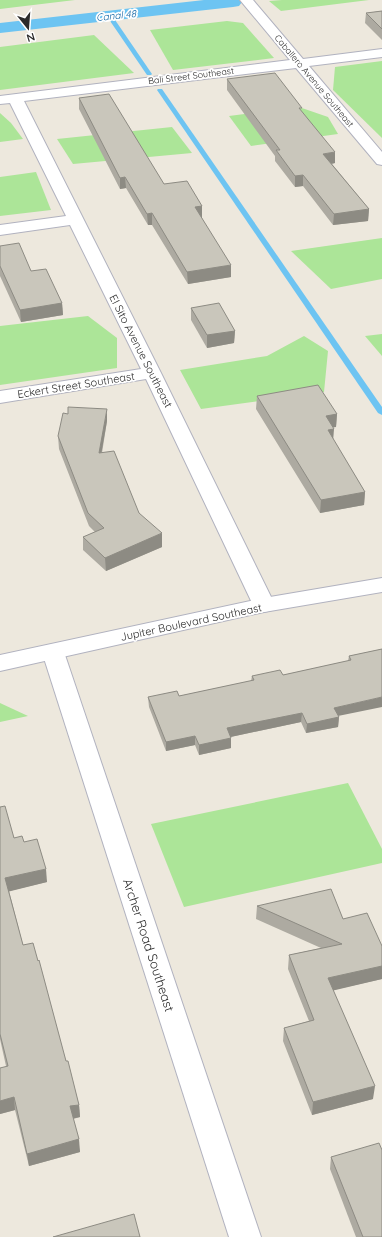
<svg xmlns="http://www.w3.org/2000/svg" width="382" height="1237" viewBox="0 0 382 1237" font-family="Quicksand,sans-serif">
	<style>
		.green { fill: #ace598 }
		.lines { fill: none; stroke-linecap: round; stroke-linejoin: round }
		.stream { fill: #6dc4f2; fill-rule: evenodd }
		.canal { fill: #6dc4f2; fill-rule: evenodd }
		.street-casing { stroke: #b1b2bf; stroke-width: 2 }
		.secondary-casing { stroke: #b1b2bf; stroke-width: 2 }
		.street { fill: #fff; fill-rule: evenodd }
		.secondary { fill: #fff; fill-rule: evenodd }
		.wall { fill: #adaaa1 }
		.shaded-wall { fill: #8d8b83 }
		.building { fill: #c9c6bb; stroke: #8d8b83 }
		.labels { text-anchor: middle; stroke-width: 3.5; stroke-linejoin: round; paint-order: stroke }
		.far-street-label { font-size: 9px; fill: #2b2b2b; stroke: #fff }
		.far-water-label { font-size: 10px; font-style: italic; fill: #0a60a1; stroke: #fff }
		.street-label { font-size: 11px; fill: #2b2b2b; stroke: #fff }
		.near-street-label { font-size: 13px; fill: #2b2b2b; stroke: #fff }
	</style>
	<rect width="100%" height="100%" fill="#ede8dd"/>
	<g class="green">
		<path d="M0,0h75l-75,9z"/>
		<path d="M282,0h87l-88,11 -12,-10z"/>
		<path d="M227,21l16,2 31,35 -101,12 -23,-40z"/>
		<path d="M94,35l40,38 -134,17v-43z"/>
		<path d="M382,61v77l-49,-48 2,-23z"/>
		<path d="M299,107l29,10 10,17 -87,12 -22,-30z"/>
		<path d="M0,113l11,10 12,16 -23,3z"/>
		<path d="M172,127l20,26 -119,11 -16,-25z"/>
		<path d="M36,172l15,38 -51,6v-39z"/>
		<path d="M382,238v41l-51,10 -40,-38z"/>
		<path d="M88,316l29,22v30l-117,17v-59z"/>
		<path d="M382,334v22l-17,-20z"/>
		<path d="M304,336l24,15 -4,41 -123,17 -21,-39 87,-14z"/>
		<path d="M0,703l28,13 -28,6z"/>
		<path d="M348,783l34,66v14l-198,44 -33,-83z"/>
	</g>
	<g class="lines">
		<g class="stream">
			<path d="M107,14h4l41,60 -1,1h-4l-41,-60z"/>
			<path d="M158,89h4l220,318v8l-4,-2 -221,-323z"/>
		</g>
		<path class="canal" d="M204,0h36l2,2 -3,4 -6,1 -233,26v-10z"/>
		<defs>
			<g id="street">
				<path d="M240,0h13l50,59 79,-10v8l-73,9 73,86v13l-5,-1 -81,-96 -272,33 137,272 114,232 -3,5 -8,2 -8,-2 -3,-5 -107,-226 -146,24v-12l141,-22 -71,-144 -70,10v-10l66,-9 -56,-113 -10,1v-8l290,-36z"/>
				<path d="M53,644l8,3 3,5 197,585h-32l-187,-585 3,-5z"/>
			</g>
			<path id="secondary" d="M382,578v14l-118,20 -264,59v-16l264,-57z"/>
		</defs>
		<use href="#street" class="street-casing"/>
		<use href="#secondary" class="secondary-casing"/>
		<use href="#street" class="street"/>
		<use href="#secondary" class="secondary"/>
	</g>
	<g class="wall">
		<path d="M382,11v29l-17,-17 1,-10z"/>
		<path d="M227,79l108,84 -3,1 37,45 -1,12 -35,4 -30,-39 -8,1 -20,-26v-5l-48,-66z"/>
		<path d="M79,98l85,86 38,22v12l29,59 -43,7 -36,-59h-4l-22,-37 -6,1 -41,-80z"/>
		<path d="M0,246l31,25 31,32 1,12 -42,7 -21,-46z"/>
		<path d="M191,308l44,23 -1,12 -27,5 -16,-28z"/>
		<path d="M257,396l80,18 -1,13h-3v13l32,52 -1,13 -44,8 -64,-104z"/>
		<path d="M107,421l-5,32 37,60 23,34 -56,24 -23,-21v-13l12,-5 -6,-6 -30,-77 -1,-13z"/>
		<path d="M382,649l-44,67 1,1 -1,10 -32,6 -5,-11 -71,15 1,11 -32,7 -4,-10 -29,6 -17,-44 -1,-10 31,-1 72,-15 1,-5 31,-1 65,-14 1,-5z"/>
		<path d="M0,807l14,31 10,4 23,40 -38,9 14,54 43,116 13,44 1,12 -7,2 7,33 -51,14 -14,-56 -15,4 6,-48 -6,-27z"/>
		<path d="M257,906l86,13 39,27v33l-49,11 40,109 -61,16 -29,-74 1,-13 25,-7 -21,-52 1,-14 32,-7 -65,-29z"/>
		<path d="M331,1157l51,80h-26l-26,-68z"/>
	</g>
	<g class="shaded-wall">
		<path d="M335,152v11l-12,2v-11z"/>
		<path d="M303,175v11l-8,1v-11z"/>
		<path d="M125,177l1,11 -6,1v-11z"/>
		<path d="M202,206v12l-7,1v-12z"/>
		<path d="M369,209l-1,12 -35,4 1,-11z"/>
		<path d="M152,213v12h-4l-1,-11z"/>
		<path d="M231,265v12l-43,7 -1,-12z"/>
		<path d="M62,303l1,12 -42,7 -1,-12z"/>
		<path d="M235,331l-1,12 -27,5v-13z"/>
		<path d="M107,409v12l-8,45v-13z"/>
		<path d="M337,414l-1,13 -11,2 1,-13z"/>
		<path d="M334,429l-1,13 -5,-12z"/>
		<path d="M365,492l-1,13 -44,8 1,-13z"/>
		<path d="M162,533v14l-56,24 -1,-13z"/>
		<path d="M382,697v10l-49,10 1,-9z"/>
		<path d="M302,713l-1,9 -75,16 1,-10z"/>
		<path d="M339,717l-1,10 -32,6 1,-9z"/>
		<path d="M195,736v9l-29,6v-9z"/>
		<path d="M231,738v10l-32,7v-10z"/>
		<path d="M46,869l1,13 -40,10 -2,-14z"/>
		<path d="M382,966v13l-55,13 1,-14z"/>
		<path d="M375,1086l-2,13 -61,16 1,-13z"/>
		<path d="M14,1097l1,13 -15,4v-13z"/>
		<path d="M79,1105l1,12 -9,2 -1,-13z"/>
		<path d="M79,1139l1,13 -51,14 -2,-12z"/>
	</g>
	<g class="building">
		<path d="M382,11v18l-16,-16z"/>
		<path d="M275,73l27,35h-3l36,44 -12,2 46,55 -35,5 -31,-39 -8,1 -19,-26h4l-53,-71z"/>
		<path d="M109,94l55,90 23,-3 15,25 -7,1 36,58 -44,7 -35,-59 -5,1 -22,-37 -5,1 -41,-80z"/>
		<path d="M19,243l12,28 15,-2 16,34 -42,7 -20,-44v-20z"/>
		<path d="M219,303l16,28 -28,4 -16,-27z"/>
		<path d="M318,385l19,29 -11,2 8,13 -6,1 37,62 -44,8 -64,-104z"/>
		<path d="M68,407l39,2 -8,44 15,-2 25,62 23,20 -57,25 -22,-21 21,-9 -16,-15 -30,-77 5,-23 5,1z"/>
		<path d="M382,649v48l-48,11 5,9 -32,7 -5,-11 -75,15 4,10 -32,7 -4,-9 -29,6 -18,-45 29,-6 2,5 75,-16 -2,-4 28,-6 3,5 68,-15 -2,-4z"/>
		<path d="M5,806l9,32 8,-2 2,6 13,-3 9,30 -41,9 18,67 10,-2 5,18 1,-1 27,101h2l11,44 -9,1 9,33 -52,15 -13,-57 -14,4v-33l8,-2 -8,-32v-227z"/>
		<path d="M331,889l12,30 24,-6 15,33v20l-54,12 47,108 -62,16 -29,-74 30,-8 -25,-65 53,-11 -85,-38z"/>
		<path d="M379,1143l3,7v87h-19l-32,-80z"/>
		<path d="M134,1214l6,23h-87z"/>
	</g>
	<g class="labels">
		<g class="far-street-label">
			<text transform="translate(191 76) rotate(-7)" y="3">Bali Street Southeast</text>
			<text transform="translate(314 81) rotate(50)" y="3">Caballero Avenue Southeast</text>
		</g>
		<g class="far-water-label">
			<text transform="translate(116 15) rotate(-6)" y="4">Canal 48</text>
		</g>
		<g class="street-label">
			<text transform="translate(141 351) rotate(63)" y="4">El Sito Avenue Southeast</text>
			<text transform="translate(76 385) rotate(-9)" y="4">Eckert Street Southeast</text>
			<text transform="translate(191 622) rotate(-12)" y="4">Jupiter Boulevard Southeast</text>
		</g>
		<g class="near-street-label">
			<text transform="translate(149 945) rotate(72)" y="5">Archer Road Southeast</text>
		</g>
	</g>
	<g transform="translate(28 28) rotate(163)" stroke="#ffffff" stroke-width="3" paint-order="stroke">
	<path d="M0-3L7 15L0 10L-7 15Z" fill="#2b2b2b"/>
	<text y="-6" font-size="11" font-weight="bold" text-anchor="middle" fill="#2b2b2b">N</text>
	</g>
</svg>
